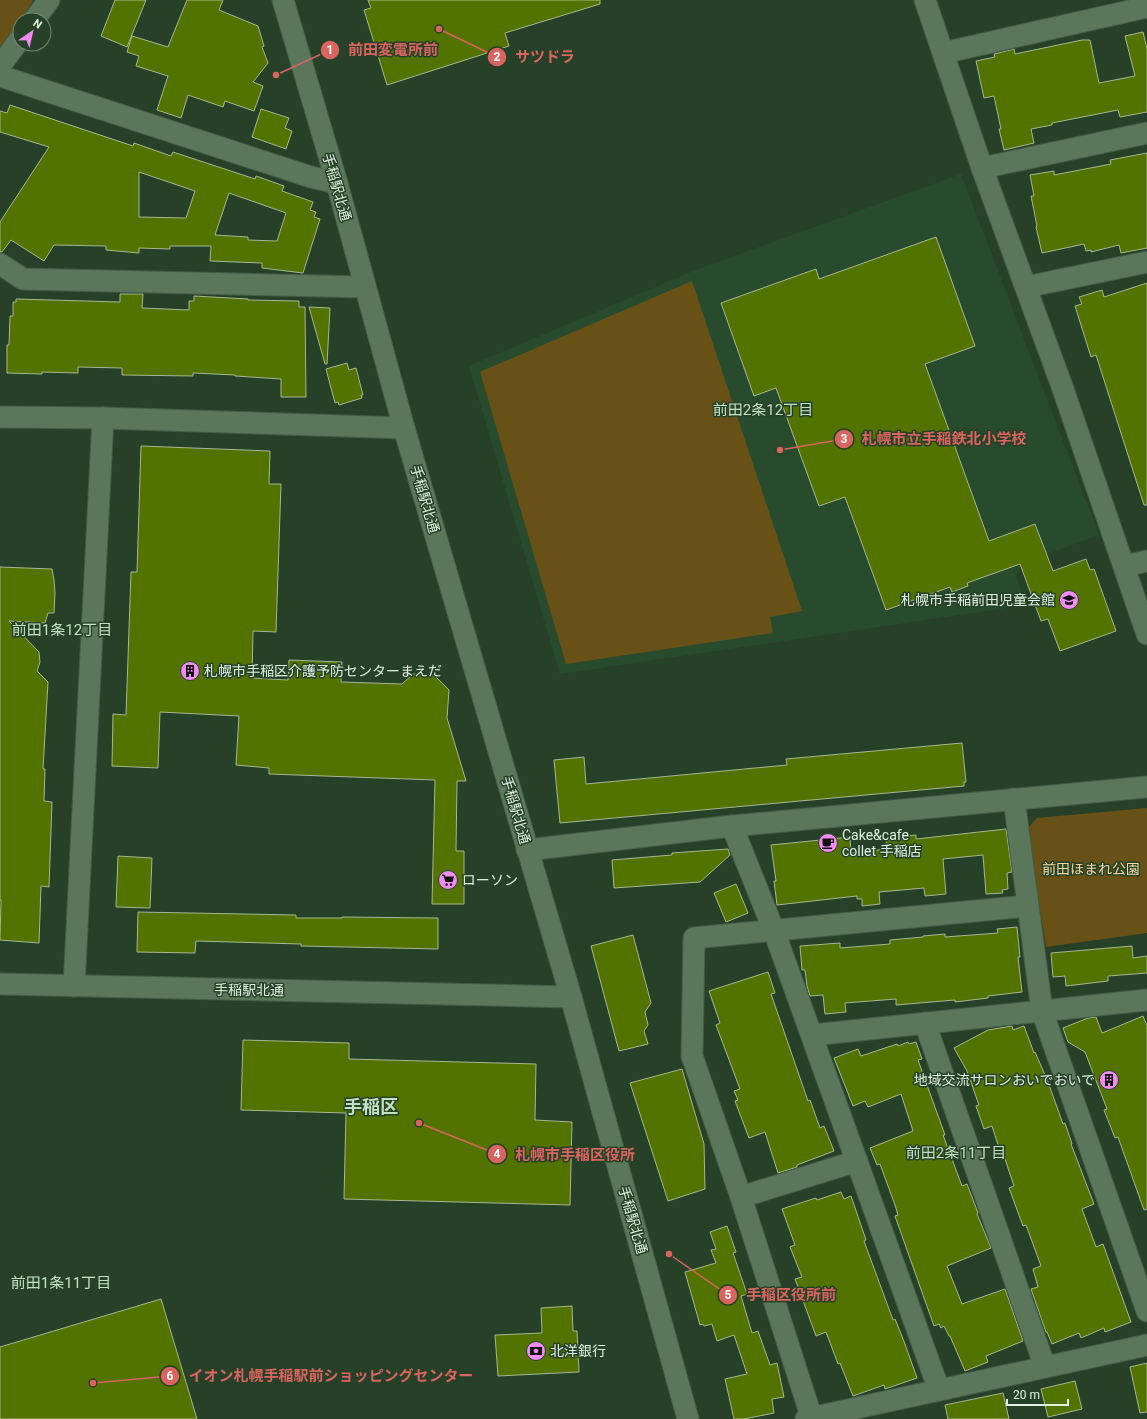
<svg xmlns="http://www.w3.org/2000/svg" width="1147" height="1419" viewBox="0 0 1147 1419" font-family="Roboto,'Noto Sans JP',sans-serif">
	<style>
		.built { fill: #294b2d }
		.green { fill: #685116 }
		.building { fill: #527300; stroke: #a7b792; fill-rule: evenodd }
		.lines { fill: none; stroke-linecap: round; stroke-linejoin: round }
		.minor-casing { stroke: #435c46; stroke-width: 23 }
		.minor { stroke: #5a775c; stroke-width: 21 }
		.labels { text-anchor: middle; stroke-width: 3; stroke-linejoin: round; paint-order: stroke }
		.street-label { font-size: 14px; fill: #e0f1e1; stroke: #264128 }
		.poi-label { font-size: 14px; fill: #e0f1e1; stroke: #264128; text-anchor: start }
		.park-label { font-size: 14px; fill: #f4daa2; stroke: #264128 }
		.neighbourhood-label { font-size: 15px; fill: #c1e1c2; stroke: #264128 }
		.district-label { font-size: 18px; font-weight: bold; fill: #c1e1c2; stroke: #264128 }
		.leader { fill: none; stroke: #d96460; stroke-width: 1.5 }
		.callout-dot { fill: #d96460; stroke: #264128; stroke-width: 1.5 }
		.mark-label { font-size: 12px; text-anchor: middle; font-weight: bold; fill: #fff }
		.callout-label { font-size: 15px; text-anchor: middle; font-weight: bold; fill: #d96460; stroke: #264128; stroke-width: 3; stroke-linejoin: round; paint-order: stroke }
	</style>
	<rect width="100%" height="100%" fill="#264128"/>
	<path class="built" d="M961,174l138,361 -74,27 -9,14 11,29 -467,69 -91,-308 224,-95z"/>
	<g class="green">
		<path d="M0,0h33l-11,20h-2l-3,8 -17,24z"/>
		<path d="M692,281l110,330 -32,6 3,16 -207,31 -86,-292z"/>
		<path d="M1147,808v125l-101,14 -19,-118 10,-11z"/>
	</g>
	<g class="building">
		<path d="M115,0h31l-19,47 -26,-11z"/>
		<path d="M187,0h36l-4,10 39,16 6,20 -2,1 6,16 -15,19 10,4 -9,25 -29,-10 -2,6 -35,-12 -7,23 -24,-8 11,-34 -32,-10 3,-10 -12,-4 5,-16 36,11z"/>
		<path d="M368,0h232v4l-95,29 4,13 -122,39 -23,-75 7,-2z"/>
		<path d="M1143,32l4,17v63l-27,5 -2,-7 -66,13v2l-21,4 3,14 -30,7 -5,-21h2l-7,-33 -10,2 -8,-37 19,-4 -1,-3 20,-5 1,5 67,-14h8l9,43 36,-7 -10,-40z"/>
		<path d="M10,105l123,41 1,-3 37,13 2,-4 82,27 1,-3 28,10 -2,5 31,11 -3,8 6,2 -2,5 6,2 -17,54 -41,-5v-5l-52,-2 1,-15h-41v3l-31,-1v5l-33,-3v-4l-52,-1 -10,16 -33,-21 -9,12h-2v-30l49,-75 -49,-15v-21l7,2zM139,172l56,19 -9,27 -47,-1zM229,193l57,20 -9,28 -29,-1v-3l-33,-2z"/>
		<path d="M261,109l28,9 -4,10 7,3 -6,18 -34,-12z"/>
		<path d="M1147,153v95l-26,5 -2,-8 -28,7v-2l-5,1 -2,-7 -42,9 -6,-26 1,-1 -6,-30h3l-4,-21 24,-4v4l57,-11 -1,-4z"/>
		<path d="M936,237l39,109 -50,18 64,177 46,-17 18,47 33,-12 4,11 4,-1 22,62 -56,20 -12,-32 -7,2 -21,-57 -53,19 1,3 -16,6 -2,-5 -64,23 -41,-113 -26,9 -43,-118 -22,8 -33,-93 95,-34 3,10z"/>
		<path d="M1147,283v222h-3l-48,-150 -5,2 -16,-51 7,-2 -3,-7 23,-7 2,7z"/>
		<path d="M120,294h23l-1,14 47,2v-9h5v-5l54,3v1l51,1v6h6l1,90h-25v-18l-46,-3v-1l-42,-2v3l-71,-1v-7l-44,-1v6l-36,-1v2l-35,-1v-28h2l1,-29h3v-14h3v-3l104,3z"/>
		<path d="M309,307l21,1 -3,56h-2z"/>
		<path d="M347,363l2,7 7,-2 7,27h-2l1,3 -23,7 -1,-3 -3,1 -9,-34z"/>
		<path d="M141,446l129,5 -1,33h12l-5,148 -23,-1 -1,47 36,2 1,-20 53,2 -1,20 61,2 11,-10 21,1 15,15 -2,28 19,63h-9l-1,70h8v53h-32l3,-124 -166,-6v-6l-33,-3 3,-49 -79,-4 -2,56 -46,-2 1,-52 13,1 5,-143h6z"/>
		<path d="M0,567l52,2 2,11 1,13 -1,20h-6l-3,10 -36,-2 30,31 1,10 -3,9 11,11 -5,87h2l-1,32 8,1 -3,85 -8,-1 -2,57 -39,-3 1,-40h-1z"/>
		<path d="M962,743l4,39h-2v4l-404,37 -6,-63 30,-3 2,27 201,-19 -1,-6z"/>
		<path d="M1006,829l6,43 -5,1 1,16 -6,1 1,3 -17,1 -3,-39 -40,4 3,35 -21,2 -1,-8 -45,4 1,12 -18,2v-7h-5v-3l-80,9 -3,-24h2l-5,-36 79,-8 1,16 36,-4 -1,-11 30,-3v4z"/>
		<path d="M728,849l2,6 -30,27 -86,6 -2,-28 60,-5v-2z"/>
		<path d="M118,856l34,2 -2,50 -34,-1z"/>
		<path d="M736,884l12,29 -22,9 -12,-29z"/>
		<path d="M138,912l158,3v3h46v-1l96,1v31l-137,-3v-2l-105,-3 -1,12 -58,-1z"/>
		<path d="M1017,927l3,30h-2l4,35 -34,4v2l-33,4v-2l-59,5v-6l-51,4 1,9 -21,2 -2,-19 -13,1 -3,-10 -2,-16h-3l-2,-24 40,-3v5l50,-4v-4l33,-3v-1l22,-2v3l53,-4 -1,-4z"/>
		<path d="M633,935l18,68 -6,9 3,13 -4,6 4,13 -29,7 -28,-105z"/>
		<path d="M1132,946l1,12 14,-2v17l-39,3v5l-42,5 -1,-10 -12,1 -2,-24z"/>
		<path d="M768,972l7,21 -4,1 37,107 2,-1 10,28 4,-2 10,25 -37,14v2l-19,6 -13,-41 -16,6 -14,-37 3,-1 -4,-9 6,-2 -24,-64 4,-2 -11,-32z"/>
		<path d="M1143,1016l4,10v183l-3,1 -26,-73 -3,1 -11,-28 3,-1 -22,-57 -17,-10 -5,-14 25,-10 8,-1 6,16z"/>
		<path d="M1012,1026l1,4 11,-4 10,27 1,-1 13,30 15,42 2,-1 7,21h-1l23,60 -12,5 14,38 7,-3 28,78 -26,10 -1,-4 -23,10 -2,-5 -27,11 -5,-12h-1l-15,-43 7,-2 -5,-18 8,-3 -15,-41 -3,1 -14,-38 5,-2 -12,-36 -2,1 -8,-25 -8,3 -8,-23 3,-1 -12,-34 -13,-23 34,-18z"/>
		<path d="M243,1040l106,3v16l187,5 -1,56 37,2 -2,83 -226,-6 2,-86 -105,-3z"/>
		<path d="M908,1042l1,2 7,-2 6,17 -4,1 27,75h-2l19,51 5,-2 11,29 -1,1 14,34 -44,18 15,38 43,-15 18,52 -37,15 2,6 -23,9 -15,-35h-1l-5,-10 -3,2 -2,-4 -5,2 -39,-110 3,-1 -3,-10 -15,-41 -3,1 -7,-17 43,-17 -12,-37 -33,13 -3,-6 -12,5 -19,-48 24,-9 3,7 36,-12 1,2z"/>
		<path d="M682,1069l22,75 1,45 -37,12 -38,-118z"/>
		<path d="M841,1192l3,7 7,-3 15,44 -2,1 29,79 2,-1 10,25 12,34 -32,11 -1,-4 -31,11 -13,-33 -2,1 -12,-32 -10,4 -21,-57 7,-2 -12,-30 5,-2 -13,-36 34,-11 1,2z"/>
		<path d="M727,1226l9,26 -3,1 14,41 -6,2 11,37 6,-2 12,34 7,-2 7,34 -12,2 2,14 -30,6h-10l-9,-40 22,-5 -13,-39 -17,6 -5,-17 -8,2 -1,-2 -3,1 -15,-53 31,-9 -5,-13 5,-1 -6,-17z"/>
		<path d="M161,1299l36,120h-197v-72z"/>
		<path d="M572,1306l1,25h4l2,41 -81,4 -3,-41 47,-2 -1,-25z"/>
		<path d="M1147,1363v49l-7,1 -10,-46z"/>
		<path d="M1075,1381l7,28 -34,8 -7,-28z"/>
		<path d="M1003,1393l6,26h-61l-3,-14z"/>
	</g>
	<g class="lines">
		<defs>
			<g id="minor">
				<path d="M283,0l54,183 67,245 167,569 117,422"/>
				<path d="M925,0l57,168 81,221 84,245"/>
				<path d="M34,20l15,-20"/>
				<path d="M943,53l204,-46"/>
				<path d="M0,66l20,-27"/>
				<path d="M0,76l311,101 26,6"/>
				<path d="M982,168l165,-35"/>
				<path d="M0,264l23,15 342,8"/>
				<path d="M1026,287l121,-25"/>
				<path d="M0,417l103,1 301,10"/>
				<path d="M1124,566l23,-5"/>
				<path d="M1014,799l28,212 105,300"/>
				<path d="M732,826l42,105 165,459"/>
				<path d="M527,850l205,-24 415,-39"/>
				<path d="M0,984l571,13"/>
				<path d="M74,986l29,-568"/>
				<path d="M925,1023l120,344"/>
				<path d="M812,1035l335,-35"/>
				<path d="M741,1197l116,-36"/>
				<path d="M806,1419l341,-74"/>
				<path d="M812,1419l-71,-222 -49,-141 2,-118 333,-32"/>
			</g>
		</defs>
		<use href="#minor" class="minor-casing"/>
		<use href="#minor" class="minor"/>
	</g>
	<defs>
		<symbol id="school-disc" viewBox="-11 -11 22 22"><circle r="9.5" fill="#f28af3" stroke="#264128"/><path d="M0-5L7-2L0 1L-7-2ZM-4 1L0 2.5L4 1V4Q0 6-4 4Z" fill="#111"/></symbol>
		<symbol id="building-disc" viewBox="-11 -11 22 22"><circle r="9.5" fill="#f28af3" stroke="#264128"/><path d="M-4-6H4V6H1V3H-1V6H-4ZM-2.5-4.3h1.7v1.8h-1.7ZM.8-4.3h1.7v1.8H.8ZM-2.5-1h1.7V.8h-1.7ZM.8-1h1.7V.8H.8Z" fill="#111"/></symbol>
		<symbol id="cafe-disc" viewBox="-11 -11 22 22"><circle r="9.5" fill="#f28af3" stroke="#264128"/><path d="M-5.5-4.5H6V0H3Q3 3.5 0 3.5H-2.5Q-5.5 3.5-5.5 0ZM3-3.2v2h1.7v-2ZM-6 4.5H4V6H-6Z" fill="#111"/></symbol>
		<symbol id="supermarket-disc" viewBox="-11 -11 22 22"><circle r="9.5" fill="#f28af3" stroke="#264128"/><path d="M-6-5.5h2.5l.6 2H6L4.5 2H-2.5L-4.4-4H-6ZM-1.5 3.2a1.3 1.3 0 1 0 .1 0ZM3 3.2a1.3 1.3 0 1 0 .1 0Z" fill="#111"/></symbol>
		<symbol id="bank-disc" viewBox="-11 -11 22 22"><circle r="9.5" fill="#f28af3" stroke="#264128"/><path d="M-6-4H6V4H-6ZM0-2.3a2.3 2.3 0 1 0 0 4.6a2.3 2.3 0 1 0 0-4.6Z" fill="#111"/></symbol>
	</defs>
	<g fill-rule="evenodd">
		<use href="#school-disc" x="1058" y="589" width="22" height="22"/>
		<use href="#building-disc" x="179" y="660" width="22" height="22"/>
		<use href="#cafe-disc" x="817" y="832" width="22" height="22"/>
		<use href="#supermarket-disc" x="437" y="869" width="22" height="22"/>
		<use href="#building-disc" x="1098" y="1069" width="22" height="22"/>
		<use href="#bank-disc" x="525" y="1340" width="22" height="22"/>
	</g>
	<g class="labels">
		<g class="street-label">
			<text transform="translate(337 187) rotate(74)" y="5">手稲駅北通</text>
			<text transform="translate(425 499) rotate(74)" y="5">手稲駅北通</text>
			<text transform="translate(516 810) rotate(74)" y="5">手稲駅北通</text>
			<text transform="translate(249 990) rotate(1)" y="5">手稲駅北通</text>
			<text transform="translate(633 1220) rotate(74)" y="5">手稲駅北通</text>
		</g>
		<g class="poi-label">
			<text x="1055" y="605" text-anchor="end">札幌市手稲前田児童会館</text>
			<text x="204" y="676">札幌市手稲区介護予防センターまえだ</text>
			<text x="842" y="840">Cake&amp;cafe<tspan x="842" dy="16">collet 手稲店</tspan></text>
			<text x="462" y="885">ローソン</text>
			<text x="1095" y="1085" text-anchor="end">地域交流サロンおいでおいで</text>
			<text x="550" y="1356">北洋銀行</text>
		</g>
		<g class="park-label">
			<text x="1091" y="874">前田ほまれ公園</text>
		</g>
		<g class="neighbourhood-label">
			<text x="763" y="415">前田2条12丁目</text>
			<text x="62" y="635">前田1条12丁目</text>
			<text x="956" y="1158">前田2条11丁目</text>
			<text x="61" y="1288">前田1条11丁目</text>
		</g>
		<g class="district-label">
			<text x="371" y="1113">手稲区</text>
		</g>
	</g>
	<path class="leader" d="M276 75L330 50M439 29L497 57M780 450L844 439M419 1123L497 1154M669 1254L728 1295M93 1383L170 1376"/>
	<g class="callout-dot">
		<circle cx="276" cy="75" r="4"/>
		<circle cx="439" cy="29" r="4"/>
		<circle cx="780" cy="450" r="4"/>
		<circle cx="419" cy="1123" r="4"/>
		<circle cx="669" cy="1254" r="4"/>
		<circle cx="93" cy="1383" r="4"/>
		<circle cx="330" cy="50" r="10"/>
		<circle cx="497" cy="57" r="10"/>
		<circle cx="844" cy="439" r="10"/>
		<circle cx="497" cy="1154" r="10"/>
		<circle cx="728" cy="1295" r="10"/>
		<circle cx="170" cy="1376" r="10"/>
	</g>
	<g class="mark-label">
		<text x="330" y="54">1</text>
		<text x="497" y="61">2</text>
		<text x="844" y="443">3</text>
		<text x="497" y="1158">4</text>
		<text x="728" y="1299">5</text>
		<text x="170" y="1380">6</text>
	</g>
	<g class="callout-label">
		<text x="393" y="55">前田変電所前</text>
		<text x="545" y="62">サツドラ</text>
		<text x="944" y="444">札幌市立手稲鉄北小学校</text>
		<text x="575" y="1160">札幌市手稲区役所</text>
		<text x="791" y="1300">手稲区役所前</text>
		<text x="331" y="1381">イオン札幌手稲駅前ショッピングセンター</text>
	</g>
	<g transform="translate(32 32) rotate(34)"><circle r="19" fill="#264128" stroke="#708772"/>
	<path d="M0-3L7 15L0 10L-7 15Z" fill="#f28af3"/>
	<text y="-6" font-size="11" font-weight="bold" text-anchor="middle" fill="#e0f1e1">N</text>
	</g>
	<path d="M1007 1399v6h61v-6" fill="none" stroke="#e0f1e1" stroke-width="2"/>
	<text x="1013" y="1399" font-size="12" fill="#e0f1e1" stroke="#264128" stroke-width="3" paint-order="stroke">20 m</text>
</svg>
